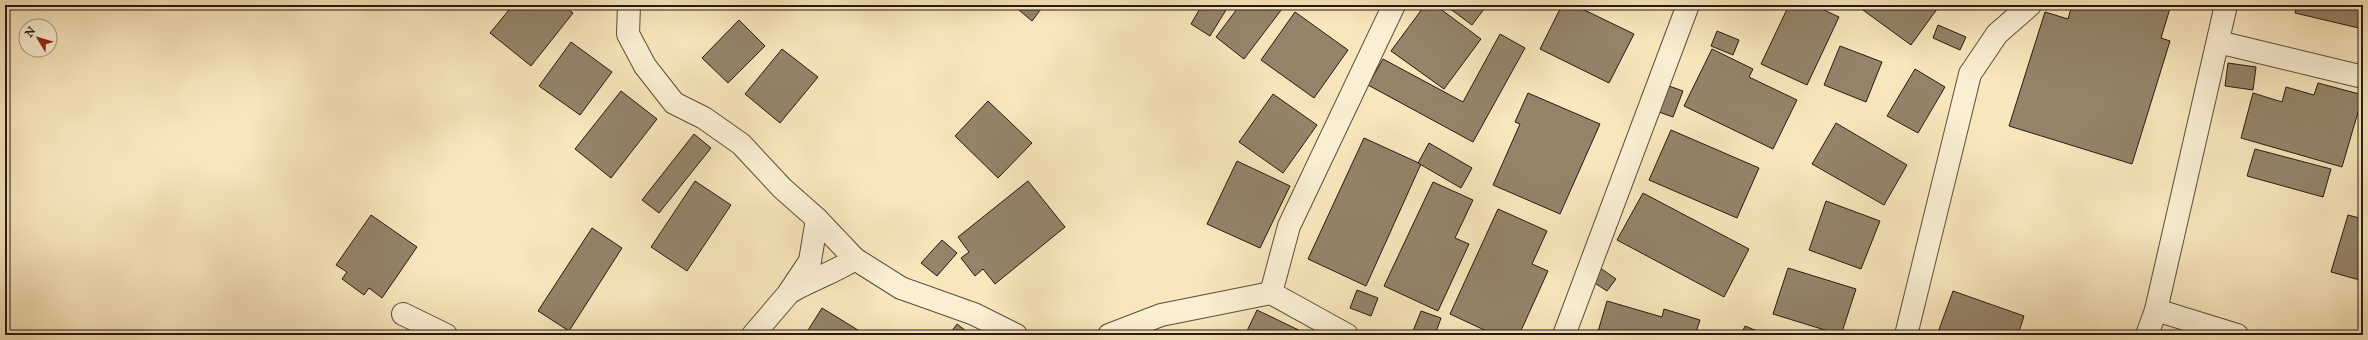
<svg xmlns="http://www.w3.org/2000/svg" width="2368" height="340" viewBox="0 0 2368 340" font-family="'IM FELL English',serif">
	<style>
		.building { fill: #94846a; stroke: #281a12 }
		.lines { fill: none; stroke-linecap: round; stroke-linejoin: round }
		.minor-casing { stroke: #5c4d3c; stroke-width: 24 }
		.minor { stroke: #faefd3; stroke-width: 22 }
	</style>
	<rect width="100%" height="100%" fill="#f8e6bc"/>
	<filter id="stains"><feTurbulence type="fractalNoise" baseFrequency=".005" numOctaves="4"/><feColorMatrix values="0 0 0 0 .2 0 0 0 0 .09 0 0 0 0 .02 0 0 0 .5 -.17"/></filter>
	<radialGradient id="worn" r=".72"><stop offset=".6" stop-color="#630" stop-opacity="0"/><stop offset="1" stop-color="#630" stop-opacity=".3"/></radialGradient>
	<g class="building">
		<path d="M513,5h50l10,8 -42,53 -41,-33z"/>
		<path d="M1013,5h31l-12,16z"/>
		<path d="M1202,5h27l-19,31 -19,-12z"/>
		<path d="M1240,5h45l-41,54 -28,-22z"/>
		<path d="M1425,5h10l46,34 -37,50 -53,-38z"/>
		<path d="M1445,5h42l-15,20z"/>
		<path d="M1562,5h12l60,29 -25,49 -69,-34z"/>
		<path d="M1789,5h24l26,12 -32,68 -46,-21z"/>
		<path d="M1828,5h10l-3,4z"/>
		<path d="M1856,5h84l-29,40z"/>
		<path d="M2072,5h99l-10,33 9,3 -38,123 -123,-38 36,-114 23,7z"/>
		<path d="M2297,5l66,1v23l-68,-16z"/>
		<path d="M1295,12l53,38 -34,48 -53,-38z"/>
		<path d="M739,20l26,26 -37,37 -26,-25z"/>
		<path d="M1938,25l28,12 -6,13 -27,-12z"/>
		<path d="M1717,31l22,9 -6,15 -22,-9z"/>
		<path d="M1500,34l25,14 -52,94 -105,-57 15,-26 80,43z"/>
		<path d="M571,42l41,30 -32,43 -41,-29z"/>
		<path d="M1840,46l42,16 -16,40 -42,-17z"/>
		<path d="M782,49l36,28 -38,46 -35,-29z"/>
		<path d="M1712,49l41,20 -4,8 48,23 -24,49 -89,-43z"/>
		<path d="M2228,63l28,4 -3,23 -28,-4z"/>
		<path d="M1915,69l30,18 -27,46 -31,-17z"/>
		<path d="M2318,83l45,12 -21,72 -101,-29 12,-45 29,9 4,-15 28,8z"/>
		<path d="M1669,86l14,5 -10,26 -14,-5z"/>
		<path d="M621,91l36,28 -46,59 -36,-29z"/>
		<path d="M1528,93l72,31 -40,90 -67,-29 27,-61 -5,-2z"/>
		<path d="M1273,94l44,31 -34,48 -44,-31z"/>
		<path d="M988,101l44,42 -34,35 -43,-42z"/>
		<path d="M1836,123l71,42 -23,40 -72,-41z"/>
		<path d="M1671,130l88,38 -22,50 -88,-38z"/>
		<path d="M694,134l17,14 -52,65 -17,-13z"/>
		<path d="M1364,138l57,26 -55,122 -58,-27z"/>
		<path d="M1429,143l43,25 -11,20 -43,-25z"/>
		<path d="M2255,149l76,20 -8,28 -76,-21z"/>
		<path d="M1237,161l53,25 -30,62 -53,-24z"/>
		<path d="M695,181l36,24 -44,66 -36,-24z"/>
		<path d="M1028,181l37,46 -70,57 -12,-15 -8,7 -14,-18 8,-6 -11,-15z"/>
		<path d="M1433,182l40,18 -18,38 14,6 -31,67 -54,-25z"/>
		<path d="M1643,193l106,56 -25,48 -107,-57z"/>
		<path d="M1826,201l54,20 -19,48 -52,-19z"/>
		<path d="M1498,209l49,22 -15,33 16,7 -29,64h-24l-45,-21z"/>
		<path d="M371,215l46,32 -35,51 -13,-10 -5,7 -22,-16 5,-7 -11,-7z"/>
		<path d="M2348,215l15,4v62l-32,-9z"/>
		<path d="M592,228l30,20 -53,83 -31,-20z"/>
		<path d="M942,240l15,13 -20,23 -16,-13z"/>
		<path d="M1596,265l20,14 -9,12 -20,-13z"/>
		<path d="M1788,268l68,21 -15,46 -68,-21z"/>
		<path d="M1357,290l21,8 -7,18 -21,-8z"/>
		<path d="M1953,291l71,25 -6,19h-81z"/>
		<path d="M1607,301l55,16 2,-8 36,11 -5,15h-98z"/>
		<path d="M822,308l44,27h-61z"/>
		<path d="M1257,310l52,25h-64z"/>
		<path d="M1421,311l20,7 -6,17h-12l-10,-4z"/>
		<path d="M957,324l14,11h-22z"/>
		<path d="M1745,326l22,9h-26z"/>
	</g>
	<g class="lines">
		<defs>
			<g id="minor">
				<path d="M629,5l-1,29 17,32 29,37 30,15 37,26 41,44 35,31 38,40 46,29 73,26 42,21"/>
				<path d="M2218,42l145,35"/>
				<path d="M792,291c21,-12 43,-19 63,-32"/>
				<path d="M2156,310l81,25"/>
				<path d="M403,314l43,21"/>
				<path d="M753,335l35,-41 22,-33 7,-42"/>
				<path d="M1109,335l52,-20 110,-22"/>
				<path d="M1347,335l-76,-42 18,-67 105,-221"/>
				<path d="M1564,335l124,-330"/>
				<path d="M1906,335l64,-261 27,-40 33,-29"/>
				<path d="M2147,335l9,-25 70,-305"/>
			</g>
		</defs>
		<use href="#minor" class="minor-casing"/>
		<use href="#minor" class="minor"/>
	</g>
	<rect width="2368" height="340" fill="none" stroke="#f8e6bc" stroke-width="20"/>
	<rect x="6" y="6" width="2356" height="328" fill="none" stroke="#281a12" stroke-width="2"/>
	<rect x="10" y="10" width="2348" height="320" fill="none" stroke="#281a12"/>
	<g transform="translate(38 38) rotate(308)"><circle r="19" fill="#faefd3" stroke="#a69a86"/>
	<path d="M0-3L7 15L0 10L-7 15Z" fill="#8f2418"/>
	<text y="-6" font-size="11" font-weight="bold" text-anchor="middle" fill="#281a12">N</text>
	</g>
	<rect width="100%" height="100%" filter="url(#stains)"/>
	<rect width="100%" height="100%" fill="url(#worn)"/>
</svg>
